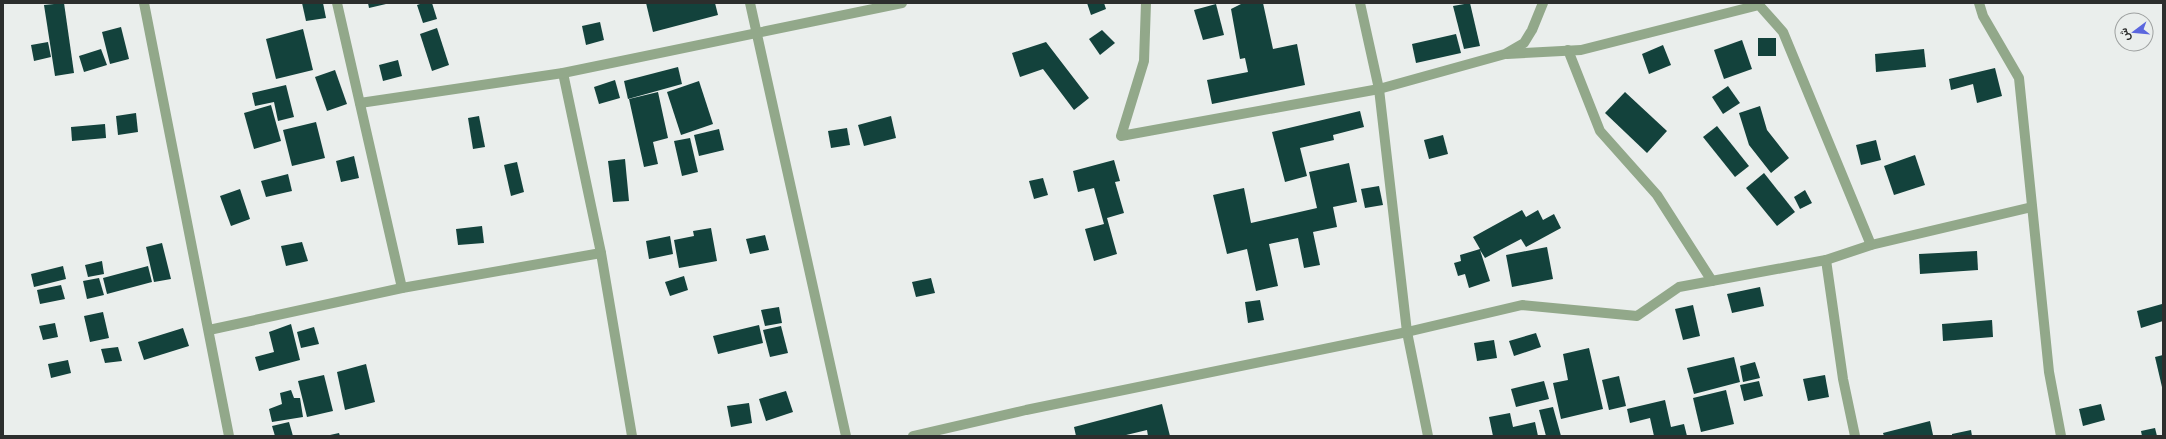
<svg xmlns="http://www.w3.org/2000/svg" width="2166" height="439" viewBox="0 0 2166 439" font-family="'Nunito Sans',Vazirmatn,sans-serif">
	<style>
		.building { fill: #13423c }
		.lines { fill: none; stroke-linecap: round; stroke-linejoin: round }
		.minor { stroke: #92a88a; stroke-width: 10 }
	</style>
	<rect width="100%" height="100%" fill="#eaeeec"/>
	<g class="building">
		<path d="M64,3l10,70 -19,3 -11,-71z"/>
		<path d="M302,3h21l3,15 -20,3z"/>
		<path d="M368,3h18v1l-17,4z"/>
		<path d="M423,3h9l5,16 -14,4 -6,-18z"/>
		<path d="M646,3h69l3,12 -65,17z"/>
		<path d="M1087,3h17l2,6 -15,6z"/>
		<path d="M1243,3h20l10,46 24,-5 8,41 -93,19 -5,-24 41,-8 -3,-14 -5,1 -9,-50z"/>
		<path d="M1470,3l10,43 -16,3 -11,-43z"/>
		<path d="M1216,4l8,31 -21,5 -9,-30z"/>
		<path d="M600,22l4,18 -18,5 -4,-19z"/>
		<path d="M121,27l8,32 -19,5 -8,-32z"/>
		<path d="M437,28l12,37 -17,6 -12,-37z"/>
		<path d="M303,29l10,41 -37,9 -10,-40z"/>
		<path d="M1102,30l13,13 -15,12 -11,-16z"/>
		<path d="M1456,34l5,19 -45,10 -4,-19z"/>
		<rect x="1758" y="38" width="18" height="18"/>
		<path d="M1742,40l10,29 -28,10 -10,-29z"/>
		<path d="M48,42l3,15 -17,4 -3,-16z"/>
		<path d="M1046,42l43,56 -15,12 -31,-41 -23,8 -8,-24z"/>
		<path d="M1663,45l8,20 -22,9 -7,-20z"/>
		<path d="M101,49l6,16 -23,7 -5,-16z"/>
		<path d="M1924,49l2,18 -50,5 -1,-18z"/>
		<path d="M398,60l4,16 -19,5 -4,-16z"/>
		<path d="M678,67l4,17 -54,15 -4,-18z"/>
		<path d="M1995,68l7,28 -25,7 -4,-19 -22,6 -2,-11z"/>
		<path d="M335,70l12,34 -20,7 -12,-34z"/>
		<path d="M615,80l5,18 -21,6 -5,-17z"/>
		<path d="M699,81l14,43 -32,11 -14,-43z"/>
		<path d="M286,85l8,32 -16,4 -4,-19 -19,4 -3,-13z"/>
		<path d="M1728,86l12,17 -17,11 -11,-17z"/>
		<path d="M658,92l10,46 -15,4 5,22 -14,3 -15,-68z"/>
		<path d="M1625,92l42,39 -20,22 -42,-40z"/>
		<path d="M271,105l10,36 -27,8 -10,-36z"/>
		<path d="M1760,106l7,24 22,28 -18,15 -22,-28 -10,-32z"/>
		<path d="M1360,111l4,16 -31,8 1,5 -34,8 7,28 -22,6 -13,-50z"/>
		<path d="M136,113l2,19 -20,3 -2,-19z"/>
		<path d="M479,116l6,31 -12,2 -5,-31z"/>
		<path d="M891,116l5,22 -32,8 -6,-21z"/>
		<path d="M316,122l9,36 -33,8 -9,-36z"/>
		<path d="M105,124l1,14 -34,3 -1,-14z"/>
		<path d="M1717,126l32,40 -14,11 -32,-40z"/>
		<path d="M847,128l3,17 -19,3 -3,-17z"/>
		<path d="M719,129l5,21 -25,6 -5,-21z"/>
		<path d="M1443,135l5,19 -19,5 -5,-19z"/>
		<path d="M690,138l8,34 -16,4 -8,-35z"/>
		<path d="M1876,140l5,20 -20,5 -5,-20z"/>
		<path d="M1915,155l10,30 -31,10 -10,-29z"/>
		<path d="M354,156l5,22 -18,4 -5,-21z"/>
		<path d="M625,159l4,42 -16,1 -5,-41z"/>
		<path d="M1114,160l6,21 -5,1 9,31 -17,5 10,36 -23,7 -9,-32 19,-5 -10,-36 -16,4 -5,-21z"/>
		<path d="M517,162l7,30 -13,4 -7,-31z"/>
		<path d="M1349,163l8,39 -24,5 4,20 -24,5 7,33 -16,3 -6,-30 -29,6 9,42 -22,5 -9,-42 -20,5 -14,-59 31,-7 7,35 66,-15 -8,-36z"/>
		<path d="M1764,173l31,39 -18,14 -31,-38z"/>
		<path d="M288,174l4,17 -26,6 -5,-16z"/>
		<path d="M1043,178l5,17 -14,4 -5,-18z"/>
		<path d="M1379,186l4,19 -18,3 -4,-19z"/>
		<path d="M240,189l10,30 -19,7 -11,-30z"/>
		<path d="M1805,190l7,13 -12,6 -6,-12z"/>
		<path d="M1522,210l4,7 12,-7 5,10 11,-6 7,14 -35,19 -5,-8 -36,19 -5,-8 10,31 -21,7 -4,-14 -7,2 -4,-13 7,-2 -1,-6 20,-6 -7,-12z"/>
		<path d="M482,226l2,17 -26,2 -2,-16z"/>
		<path d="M711,228l6,33 -38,7 -5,-28 20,-4 -1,-5z"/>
		<path d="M765,235l4,15 -19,4 -4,-15z"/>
		<path d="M670,236l3,18 -24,5 -3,-18z"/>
		<path d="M302,242l6,19 -22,5 -5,-20z"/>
		<path d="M162,243l9,36 -17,3 -8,-35z"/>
		<path d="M1547,247l6,32 -41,8 -6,-32z"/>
		<path d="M1977,251l1,19 -58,4 -1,-20z"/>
		<path d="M102,261l2,13 -16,3 -3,-12z"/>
		<path d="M63,266l3,13 -32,8 -3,-13z"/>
		<path d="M148,266l4,16 -45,12 -4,-16z"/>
		<path d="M684,276l4,14 -18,6 -5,-14z"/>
		<path d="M99,278l5,17 -17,4 -4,-18z"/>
		<path d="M931,278l4,15 -19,4 -4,-15z"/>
		<path d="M61,285l4,14 -25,5 -3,-14z"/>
		<path d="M1760,287l4,19 -32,7 -5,-19z"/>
		<path d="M1260,300l4,20 -16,3 -3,-21z"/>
		<path d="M2162,304l1,17 -22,7 -4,-17z"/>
		<path d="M1693,305l7,31 -17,4 -8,-31z"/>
		<path d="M779,307l3,16 -17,3 -4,-16z"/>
		<path d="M103,312l6,26 -19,4 -6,-26z"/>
		<path d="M1992,320l1,17 -50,4 -1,-17z"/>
		<path d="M55,323l3,14 -15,3 -4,-14z"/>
		<path d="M291,324l9,36 -41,11 -4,-14 19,-5 -5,-20z"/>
		<path d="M759,325l4,18 -45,11 -5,-18z"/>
		<path d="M781,326l7,27 -18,4 -7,-27z"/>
		<path d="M314,327l5,17 -18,4 -4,-16z"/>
		<path d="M183,328l6,18 -45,14 -6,-18z"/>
		<path d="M1536,333l5,14 -27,9 -5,-15z"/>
		<path d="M1494,340l3,18 -20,3 -3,-18z"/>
		<path d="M118,347l4,14 -17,2 -4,-14z"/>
		<path d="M1589,348l14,61 -42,10 -8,-36 15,-3 -5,-26z"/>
		<path d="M2163,355v32h-1l-7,-30z"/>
		<path d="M1734,357l6,25 -46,12 -7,-26z"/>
		<path d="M68,360l3,13 -20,5 -3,-14z"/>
		<path d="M1755,362l5,16 -17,4 -3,-16z"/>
		<path d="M366,364l9,38 -30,8 -8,-38z"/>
		<path d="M324,375l9,36 -26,6 -9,-36z"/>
		<path d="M1825,375l4,22 -21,4 -5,-22z"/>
		<path d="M1619,376l7,30 -17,4 -7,-30z"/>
		<path d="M1544,381l5,18 -33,8 -5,-18z"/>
		<path d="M1759,381l4,15 -19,5 -4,-16z"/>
		<path d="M291,390l3,8h6l3,19 -31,5 -3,-13 13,-5 -2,-11z"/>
		<path d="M1726,390l8,34 -33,8 -8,-34z"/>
		<path d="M786,391l7,21 -27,9 -7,-22z"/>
		<path d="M1665,400l6,27 13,-3 3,12h-33l-4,-18 -20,5 -3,-14z"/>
		<path d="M749,403l3,20 -21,4 -4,-21z"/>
		<path d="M1162,404l8,32h-22l-1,-6 -25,6h-46l-2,-9z"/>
		<path d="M2101,404l4,16 -22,6 -4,-17z"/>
		<path d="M1553,407l8,29h-15l-7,-26z"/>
		<path d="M1510,413l3,14 22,-5 3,14h-45l-4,-19z"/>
		<path d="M1930,421l3,14 -49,1 -1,-3z"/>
		<path d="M289,422l4,14h-18l-3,-10z"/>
		<path d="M2155,428l2,8h-15l-1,-5z"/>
		<path d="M1971,430l1,6h-20v-2z"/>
		<path d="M339,433l1,3h-10v-1z"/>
	</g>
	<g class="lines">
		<g class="minor">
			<path d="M144,3l85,433"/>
			<path d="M337,3l65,285"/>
			<path d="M750,3l96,433"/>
			<path d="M1146,3l-2,58 -23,75 258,-47 126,-35 19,-11 8,-13 11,-27"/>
			<path d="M1360,3l19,86 28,243 21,104"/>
			<path d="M1979,3l4,13 36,62 30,294 12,64"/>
			<path d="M1568,50l32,81 57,64 55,86"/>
			<path d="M1507,54l74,-4 178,-45 24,27 88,213"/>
			<path d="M563,73l38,180 31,183"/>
			<path d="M360,103l203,-30 339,-70"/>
			<path d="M1826,260l17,119 12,57"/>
			<path d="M209,330l193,-42 199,-35"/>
			<path d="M913,436l113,-26 381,-78 115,-27 115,11 42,-29 147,-27 45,-15 161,-38"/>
		</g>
	</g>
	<rect width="2166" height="439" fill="none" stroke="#2c2e2d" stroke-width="8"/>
	<g transform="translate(2134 32) rotate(254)"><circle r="19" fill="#eaeeec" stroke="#9ea1a0"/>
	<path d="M0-3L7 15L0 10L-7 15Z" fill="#5b67de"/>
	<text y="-6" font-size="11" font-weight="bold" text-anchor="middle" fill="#2c2e2d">ش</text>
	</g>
</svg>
